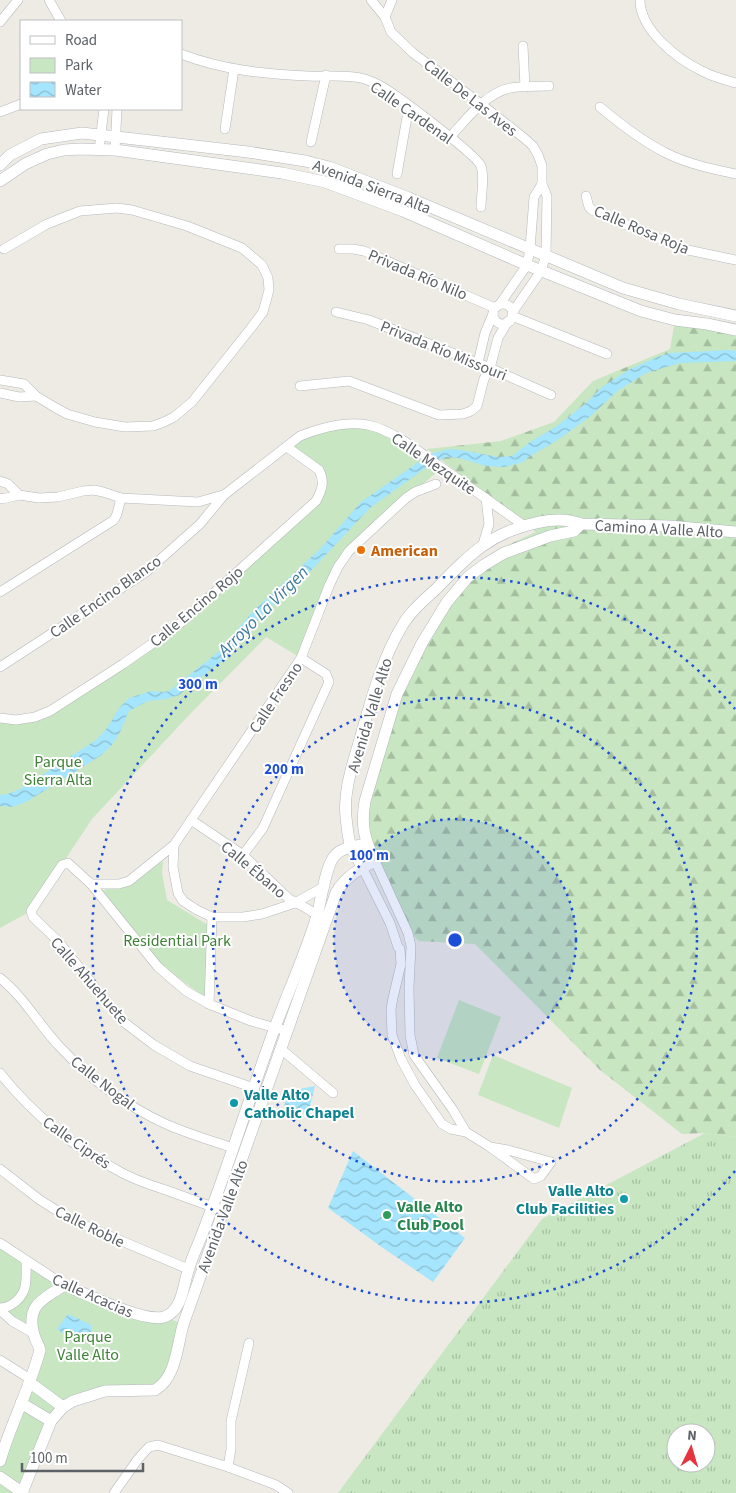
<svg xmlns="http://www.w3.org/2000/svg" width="736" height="1493" viewBox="0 0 736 1493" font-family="'Source Sans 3',sans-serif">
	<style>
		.grass { fill: url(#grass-tufts); fill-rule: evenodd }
		.forest { fill: url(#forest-firs) }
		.park { fill: #c7e6c1 }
		.water { fill: url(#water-waves) }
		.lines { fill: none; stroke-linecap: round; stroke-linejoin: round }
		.street-casing { stroke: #b5b8bb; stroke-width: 10 }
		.secondary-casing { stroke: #b3b8bc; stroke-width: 12 }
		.street { stroke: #fff; stroke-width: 9 }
		.secondary { stroke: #fff; stroke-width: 11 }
		.ring { fill: none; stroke: #1d4ed8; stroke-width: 2.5; stroke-dasharray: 2.5 5 }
		.food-dot { fill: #e8710a; stroke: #fff; stroke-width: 2 }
		.culture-dot { fill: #0f9aa8; stroke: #fff; stroke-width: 2 }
		.leisure-dot { fill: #2e9e5b; stroke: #fff; stroke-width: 2 }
		.labels { text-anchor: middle; stroke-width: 4; stroke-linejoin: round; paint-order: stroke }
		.street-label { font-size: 16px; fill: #5c6165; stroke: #fff }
		.food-label { font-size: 16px; font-weight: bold; fill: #c56008; stroke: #fff; text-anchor: start }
		.park-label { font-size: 16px; fill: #3e8236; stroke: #fff }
		.culture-label { font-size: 16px; font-weight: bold; fill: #0d838f; stroke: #fff; text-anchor: start }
		.leisure-label { font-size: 16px; font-weight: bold; fill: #27864d; stroke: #fff; text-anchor: start }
		.water-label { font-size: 18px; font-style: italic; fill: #3c7b9e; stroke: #fff }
		.centre { fill: #1d4ed8; stroke: #fff; stroke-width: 2.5 }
		.ring-label { font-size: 15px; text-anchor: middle; font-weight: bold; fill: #1d4ed8; stroke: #fff; stroke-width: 4; stroke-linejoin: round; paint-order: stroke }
	</style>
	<defs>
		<pattern id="grass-tufts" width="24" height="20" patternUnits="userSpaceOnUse" patternTransform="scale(1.25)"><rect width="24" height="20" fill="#c7e6c1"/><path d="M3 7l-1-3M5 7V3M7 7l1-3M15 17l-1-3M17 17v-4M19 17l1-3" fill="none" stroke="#a5bea0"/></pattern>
		<pattern id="forest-firs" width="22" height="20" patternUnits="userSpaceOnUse" patternTransform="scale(1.25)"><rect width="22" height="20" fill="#c7e6c1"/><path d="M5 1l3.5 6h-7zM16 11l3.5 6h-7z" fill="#a5bea0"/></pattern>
		<pattern id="water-waves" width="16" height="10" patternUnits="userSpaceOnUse" patternTransform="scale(1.25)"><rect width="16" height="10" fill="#a5e5fd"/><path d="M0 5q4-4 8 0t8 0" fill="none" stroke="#8abdd0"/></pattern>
	</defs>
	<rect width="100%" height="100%" fill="#eeebe4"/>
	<path class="grass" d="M705,1133l31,4v356h-398l204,-274zM676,1433h30v30h-30z"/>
	<path class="forest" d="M675,320l61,11v806l-31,-4 -23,1 -82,-64 -125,-126 -56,-3 -8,-7 -44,-90v-51l30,-99 67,-112 42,-36 30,-14 -109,-83 74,-8 53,-19 39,-41 77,-32z"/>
	<g class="park">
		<path d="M348,425l32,4 62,39 -36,30 -56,53 -49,107 -35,-21 -75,76 -99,106 -61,92 -31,17v-210l35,-1 141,-90 140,-126 6,-12 -3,-19 -32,-23 13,-11z"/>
		<path d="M163,861l-1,12 5,27 41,25 -1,74 -51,-38 -56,-70 32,-9z"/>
		<path d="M459,1000l42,17 -22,57 -42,-16z"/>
		<path d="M493,1055l79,33 -13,40 -81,-33z"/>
		<path d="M0,1243l57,37 82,35 26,1 18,9 -21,61 -34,4 -66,17 -40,86h-22v-50l36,-80 -3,-30 -33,-23z"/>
	</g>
	<g class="water">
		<path d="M729,350l7,1v10l-56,2 -34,10 -30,19 -25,24 -35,25 -26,15 -7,6 -7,2 -12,3 -18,-1 -27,-8 -13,-1 -22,12 -54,39 -66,70 -39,34 -40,46 -46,37 -13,4 -18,2 -19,10 -10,23 -8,12 -11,10 -74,46 -14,5 -12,-1v-11l8,-1 12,-5 76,-49 11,-12 13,-21 9,-9 22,-7 12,1 6,-1 48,-38 37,-43 67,-62 40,-46 69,-48 19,-5 12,1 37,7 14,-1 18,-14 27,-16 29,-23 16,-16 28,-18 30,-13 10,-3z"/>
		<path d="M315,1086l-7,28 -24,-8 5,-15z"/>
		<path d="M353,1151l112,87 -32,44 -50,-34 -55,-40z"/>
		<path d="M68,1314l23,11v7l-5,9 -10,2 -19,-14z"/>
	</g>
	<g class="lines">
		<defs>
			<g id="street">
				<path d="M49,0l12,21"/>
				<path d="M371,0l14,17 6,15 22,21 68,51 43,34 9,8 5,9 4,11v18l5,12 -1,59 -5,16 -29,42"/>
				<path d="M640,0c0,30 37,59 62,71 11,6 23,9 34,12"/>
				<path d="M385,17l7,-17"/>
				<path d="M0,22l18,-22"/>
				<path d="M523,46l2,41"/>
				<path d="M181,54c41,16 84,20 127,22 19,1 39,-2 57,3 5,2 10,4 14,6 15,8 97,69 102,81 4,10 0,30 0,41"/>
				<path d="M600,107c19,16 44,35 66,46 22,11 46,16 70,21"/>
				<path d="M0,112l21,-8"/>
				<path d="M225,129l9,-60"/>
				<path d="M450,137c17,-18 34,-43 60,-49 13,-2 26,-2 39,-2"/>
				<path d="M311,142l15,-67"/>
				<path d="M99,150l5,-41"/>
				<path d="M115,150l2,-41"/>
				<path d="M397,174l12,-68"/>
				<path d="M586,196l3,11 3,3 91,39 53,11"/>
				<path d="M339,249h14l11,2 131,57"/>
				<path d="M500,304l27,-39 3,-16 4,-52 8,-13"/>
				<circle cx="503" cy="314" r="10"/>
				<path d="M336,312l33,8 121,48 61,27"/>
				<path d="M512,316l95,38"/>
				<path d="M480,367l-2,-4 7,-30 8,-19"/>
				<path d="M0,380l24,4 12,12 20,12 11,6 28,8 30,5 28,-1 11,-4 10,-5 18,-15 59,-74 12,-16 6,-22 -1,-12 -6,-13 -20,-17 -55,-22 -55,-16 -15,-2 -37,3 -33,13 -43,25"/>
				<path d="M300,386l49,-5 90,34 24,-1 8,-3 6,-5 7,-27 6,-11 8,-30 10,-17"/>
				<path d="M0,393l19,4 17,-1"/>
				<path d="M0,481l8,3 11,11"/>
				<path d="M0,498l2,1 17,-4 20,3 19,-1 25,-6 11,-1 9,2 18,6 77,4 25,-7"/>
				<path d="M483,544l6,-20 -3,-26"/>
				<path d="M0,592l114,-72 3,-6 4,-16"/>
				<path d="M0,667l146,-95 54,-48 24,-29 76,-59c20,-8 47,-15 68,-11 26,6 49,25 70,40 29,20 57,40 85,60"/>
				<path d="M0,718l16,2 19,-3 15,-6 73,-47 53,-37 140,-126c6,-11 9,-19 3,-31l-32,-23"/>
				<path d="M191,820l52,35 45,43c10,7 20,9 29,18"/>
				<path d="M174,845l-1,22 5,26 5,8 14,9 15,7h31l19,-3 33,-11 30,-17"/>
				<path d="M243,855l20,-27 66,-146 -3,-8 -25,-16"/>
				<path d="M375,861l33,72 3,13 -2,42 1,47 4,20 39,55 13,22"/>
				<path d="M362,867l28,56 8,24 2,2 1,15 -8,34 -2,11 1,26 9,24 14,26 27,39 9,5 15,3 24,15 44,32 7,-3 10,-14 -43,-12 -18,-3"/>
				<path d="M91,884h28l10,-3 45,-36 127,-187 28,-72 9,-19 11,-16 57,-53 9,-6 21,-8"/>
				<path d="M0,978c24,19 39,47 60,69 30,32 68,60 108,78 21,9 44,16 65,23"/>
				<path d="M209,1004l3,-87"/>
				<path d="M281,1049l52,44"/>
				<path d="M0,1073c32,40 72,73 117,97 15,9 33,15 49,20 17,6 34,13 51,18"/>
				<path d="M254,1088l-64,-22 -36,-21 -33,-25 -62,-78 -26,-25 -2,-6 31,-46 6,-2 23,21 67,83 28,24 23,13 42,17 36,10"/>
				<path d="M0,1169l40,31 32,20 116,49"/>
				<path d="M0,1243l64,42"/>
				<path d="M0,1308c5,0 7,-1 11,-3 18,-11 15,-25 15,-44"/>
				<path d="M0,1310l12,11 21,12"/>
				<path d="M0,1360l30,19"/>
				<path d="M228,1467l3,-18v-28l18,-78"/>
				<path d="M114,1493l24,-34 11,-12 9,-2 70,22 48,18 12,8"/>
			</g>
			<g id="secondary">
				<path d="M0,165l10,-10 31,-16 41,-6 166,19 57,9 24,6 80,31 214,90 56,16 57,12"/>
				<path d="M0,181l25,-17 22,-10 17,-4 16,-1 35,1 167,23 43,9 78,29 124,54 114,46 34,9 32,4 29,6"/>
				<path d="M362,867c-3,-7 -8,-13 -11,-20 -3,-8 -4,-21 -5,-30 -3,-26 7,-53 14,-78 11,-38 21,-78 42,-113 8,-14 21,-25 33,-36 34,-35 55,-58 105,-68 14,-3 28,-3 41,2l88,2 67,6"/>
				<path d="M29,1382l34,25"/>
				<path d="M21,1403l30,18"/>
				<path d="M0,1461c11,-38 30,-73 40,-111 -2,-7 -6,-12 -7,-19 -6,-28 12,-32 31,-46 20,8 80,38 100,32 19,-6 19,-33 25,-49 3,-10 8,-21 12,-31 27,-69 48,-138 73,-207 14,-38 31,-75 43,-114 4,-15 8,-46 16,-58 7,-11 22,-12 34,-14"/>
				<path d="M0,1477l23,16"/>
				<path d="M22,1493l29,-72 12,-14 10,-6 32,-10 50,-1c21,-12 22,-43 28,-65l153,-432c9,-16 23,-24 39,-32 -11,-22 -14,-36 -10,-60l32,-107 25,-51 25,-41 21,-25 16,-12 20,-12 46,-17 24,-5 7,-7"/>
			</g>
		</defs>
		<use href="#street" class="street-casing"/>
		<use href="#secondary" class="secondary-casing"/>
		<use href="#street" class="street"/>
		<use href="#secondary" class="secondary"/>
	</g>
	<circle cx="455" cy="940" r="121" fill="#1d4ed8" fill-opacity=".12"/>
	<g class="ring">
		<circle cx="455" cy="940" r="121"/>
		<circle cx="455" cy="940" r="242"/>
		<path d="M735 1171A363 363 0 1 1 735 709"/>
	</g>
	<circle class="food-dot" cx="361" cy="550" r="5"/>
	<g class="culture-dot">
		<circle cx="234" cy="1103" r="5"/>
		<circle cx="624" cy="1199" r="5"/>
	</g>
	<circle class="leisure-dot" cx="387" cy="1215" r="5"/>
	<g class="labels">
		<g class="street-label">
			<text transform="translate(471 97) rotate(38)" y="6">Calle De Las Aves</text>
			<text transform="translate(412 112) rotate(35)" y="6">Calle Cardenal</text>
			<text transform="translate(372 186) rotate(21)" y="6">Avenida Sierra Alta</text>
			<text transform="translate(642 229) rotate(23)" y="6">Calle Rosa Roja</text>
			<text transform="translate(418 274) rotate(23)" y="6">Privada Río Nilo</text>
			<text transform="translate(444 350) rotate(22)" y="6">Privada Río Missouri</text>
			<text transform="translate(434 463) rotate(34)" y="6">Calle Mezquite</text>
			<text transform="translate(659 528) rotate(3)" y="6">Camino A Valle Alto</text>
			<text transform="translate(105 596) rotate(-35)" y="6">Calle Encino Blanco</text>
			<text transform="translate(196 606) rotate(-40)" y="6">Calle Encino Rojo</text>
			<text transform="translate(275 697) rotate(-56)" y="6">Calle Fresno</text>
			<text transform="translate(369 715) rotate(-73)" y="6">Avenida Valle Alto</text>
			<text transform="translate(254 869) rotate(40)" y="6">Calle Ébano</text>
			<text transform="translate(90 980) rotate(49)" y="6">Calle Ahuehuete</text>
			<text transform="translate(103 1082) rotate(38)" y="6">Calle Nogal</text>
			<text transform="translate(77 1142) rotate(35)" y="6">Calle Ciprés</text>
			<text transform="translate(222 1216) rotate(-70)" y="6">Avenida Valle Alto</text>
			<text transform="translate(90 1226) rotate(26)" y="6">Calle Roble</text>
			<text transform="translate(93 1295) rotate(24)" y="6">Calle Acacias</text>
		</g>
		<g class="food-label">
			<text x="371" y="556">American</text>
		</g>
		<g class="park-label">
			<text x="58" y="767">Parque<tspan x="58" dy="18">Sierra Alta</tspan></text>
			<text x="177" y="946">Residential Park</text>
			<text x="88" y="1342">Parque<tspan x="88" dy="18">Valle Alto</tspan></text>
		</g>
		<g class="culture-label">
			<text x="244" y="1100">Valle Alto<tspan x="244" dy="18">Catholic Chapel</tspan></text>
			<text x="614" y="1196" text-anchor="end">Valle Alto<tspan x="614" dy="18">Club Facilities</tspan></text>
		</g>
		<g class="leisure-label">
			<text x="397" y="1212">Valle Alto<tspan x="397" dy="18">Club Pool</tspan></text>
		</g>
		<g class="water-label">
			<text transform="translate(263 611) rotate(-45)" y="6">Arroyo La Virgen</text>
		</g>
	</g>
	<circle cx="455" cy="940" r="8" class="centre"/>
	<g class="ring-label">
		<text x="198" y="689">300 m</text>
		<text x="284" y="774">200 m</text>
		<text x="369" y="860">100 m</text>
	</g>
	<rect x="20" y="20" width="162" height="90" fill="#ffffff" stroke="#bec0c1"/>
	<rect x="30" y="36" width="25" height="8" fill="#ffffff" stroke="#bec0c1"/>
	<text x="65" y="45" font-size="15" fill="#5c6165">Road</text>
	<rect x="30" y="58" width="25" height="15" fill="#c7e6c1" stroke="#bec0c1"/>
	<text x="65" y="70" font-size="15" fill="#5c6165">Park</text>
	<rect x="30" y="82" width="25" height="15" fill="url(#water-waves)" stroke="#bec0c1"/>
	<text x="65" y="95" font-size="15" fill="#5c6165">Water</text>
	<g transform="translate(691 1448) rotate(5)"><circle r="24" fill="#ffffff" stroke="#bec0c1"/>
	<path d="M0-4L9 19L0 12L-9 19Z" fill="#e63340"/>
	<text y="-8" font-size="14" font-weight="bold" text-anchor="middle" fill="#5c6165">N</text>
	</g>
	<path d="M22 1463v8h121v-8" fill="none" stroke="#5c6165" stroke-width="2.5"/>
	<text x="30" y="1463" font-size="15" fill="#5c6165" stroke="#ffffff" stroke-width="4" paint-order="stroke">100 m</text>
</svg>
